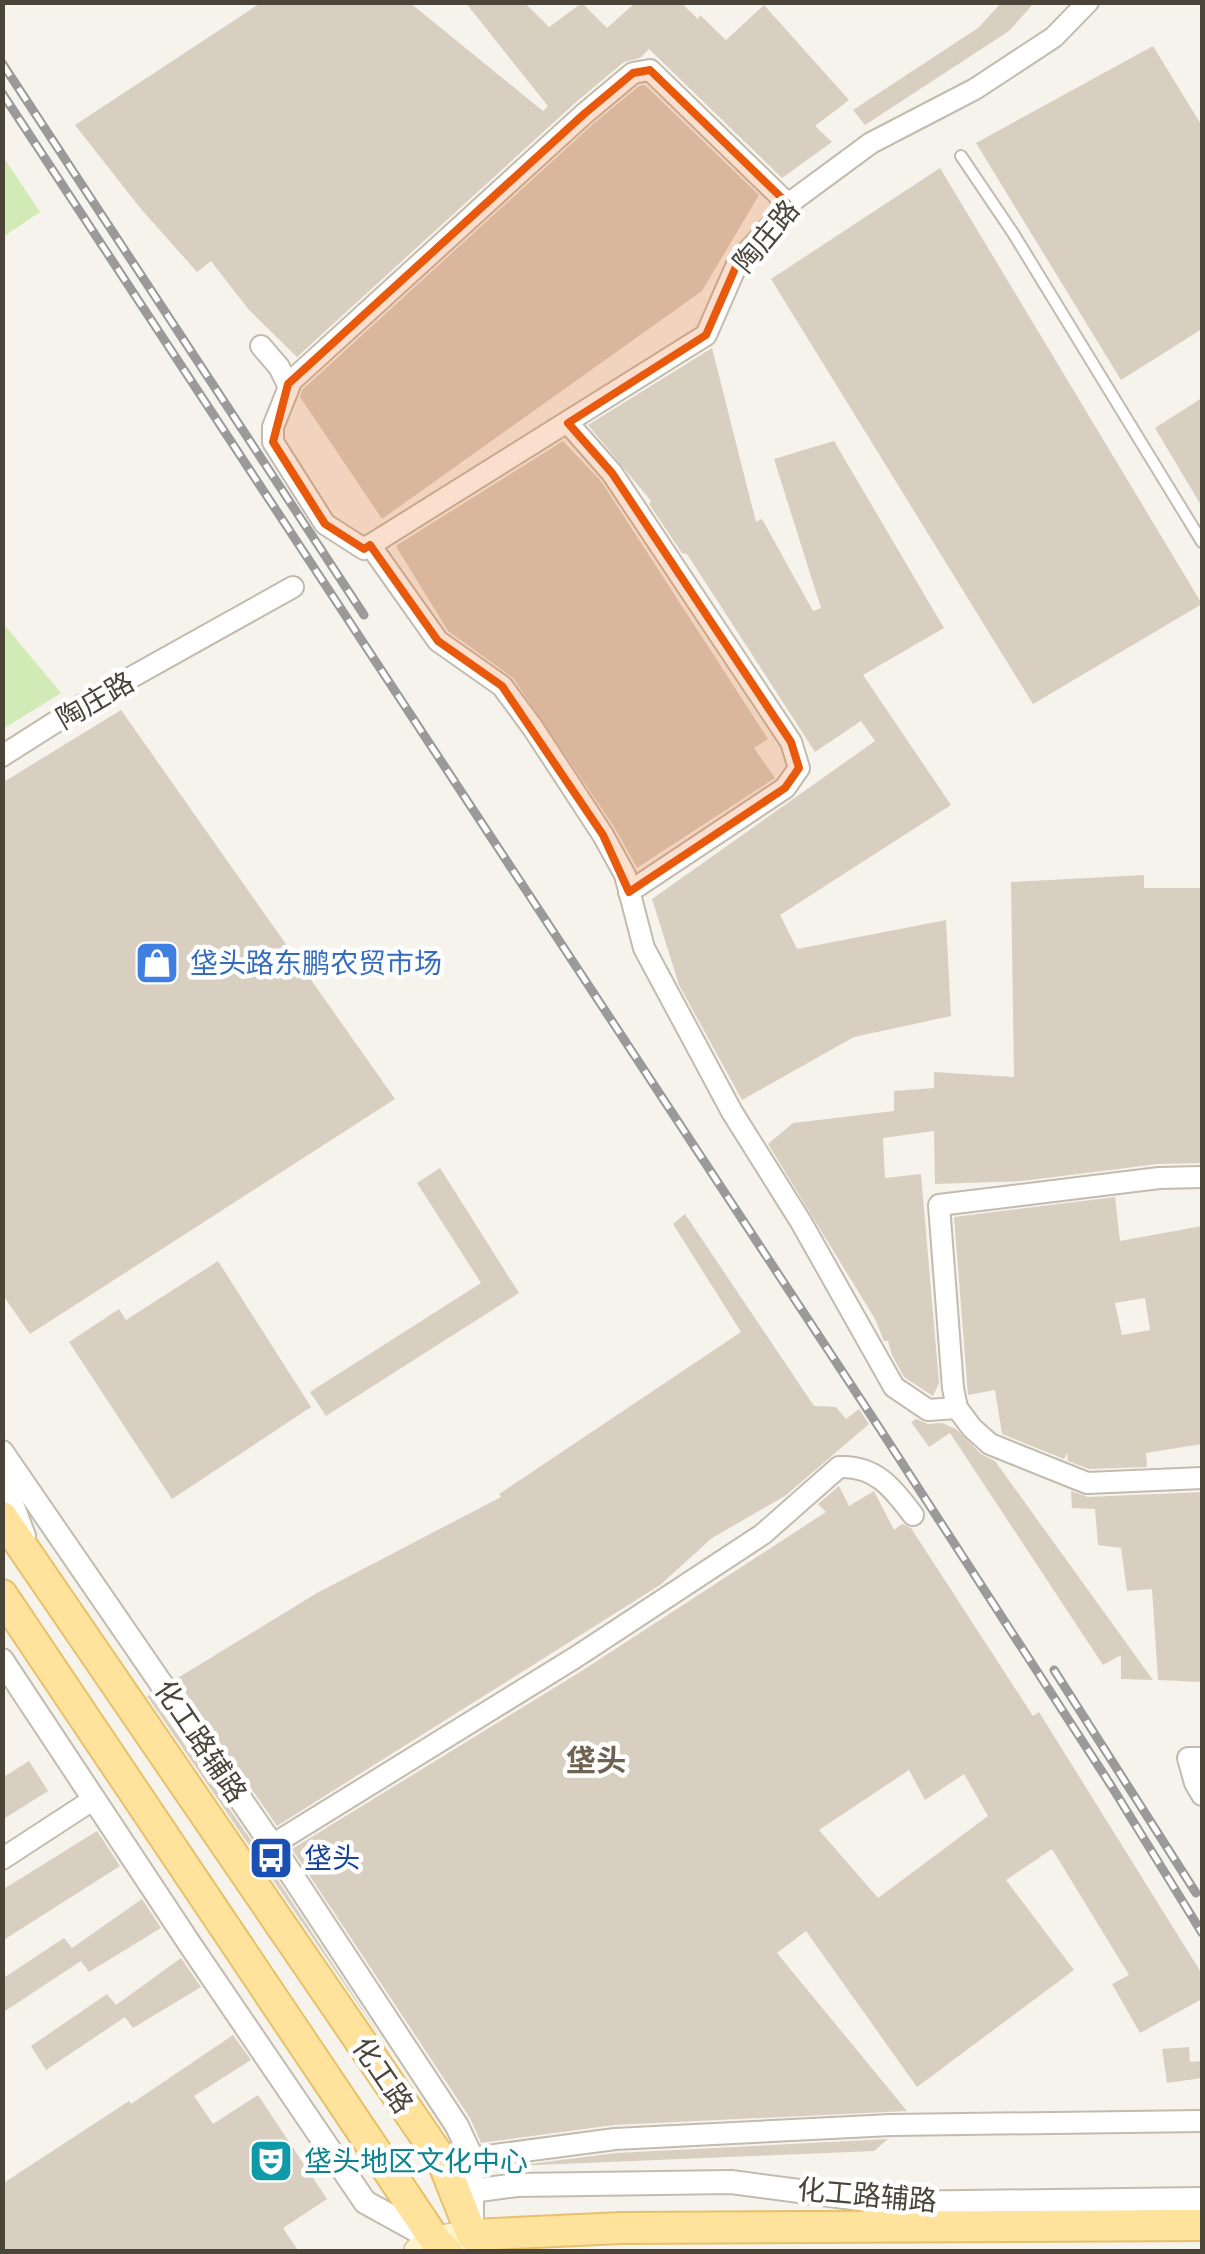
<svg xmlns="http://www.w3.org/2000/svg" width="1205" height="2254" viewBox="0 0 1205 2254" font-family="Mulish,'Noto Sans SC',sans-serif">
	<style>
		.green { fill: #d2eab5 }
		.building { fill: #d8cfc1; fill-rule: evenodd }
		.lines { fill: none; stroke-linecap: round; stroke-linejoin: round }
		.service-casing { stroke: #c2bbae; stroke-width: 14 }
		.minor-casing { stroke: #c2bbae; stroke-width: 24 }
		.tertiary-casing { stroke: #c2bbae; stroke-width: 26 }
		.secondary-casing { stroke: #d6c79b; stroke-width: 31 }
		.primary-casing { stroke: #e6c16a; stroke-width: 34 }
		.service { stroke: #fff; stroke-width: 10 }
		.minor { stroke: #fff; stroke-width: 20 }
		.tertiary { stroke: #fff; stroke-width: 22 }
		.secondary { stroke: #fff3cd; stroke-width: 28 }
		.primary { stroke: #ffe39c; stroke-width: 30 }
		.rail-casing { stroke: #9a9a9a; stroke-width: 9 }
		.rail { stroke: #fff; stroke-width: 5; stroke-dasharray: 15; stroke-linecap: butt }
		.marked { fill: #e8590c; fill-opacity: 0.2; stroke: #e8590c; stroke-width: 8; stroke-linejoin: round }
		.labels { text-anchor: middle; stroke-width: 9; stroke-linejoin: round; paint-order: stroke }
		.street-label { font-size: 28px; fill: #4b4439; stroke: #fff }
		.shop-label { font-size: 28px; fill: #366cbe; stroke: #fff; text-anchor: start }
		.transit-label { font-size: 28px; fill: #164399; stroke: #fff; text-anchor: start }
		.culture-label { font-size: 28px; fill: #0d838f; stroke: #fff; text-anchor: start }
		.neighbourhood-label { font-size: 30px; font-weight: bold; fill: #6e6250; stroke: #fff }
	</style>
	<rect width="100%" height="100%" fill="#f6f3ec"/>
	<g class="green">
		<path d="M2,155l38,57 -37,25h-1z"/>
		<path d="M2,622l59,71 -58,36h-1z"/>
	</g>
	<g class="building">
		<path d="M262,2h147l134,109 5,-5 -83,-104h59l25,25 33,-24 25,25 29,-26h44l18,17 2,-4 26,25 38,-35 85,95 -34,26 17,16 -50,36 -133,-129 -9,9 -16,4 -49,41 -278,254 -48,-47 -38,-49 -14,11 -56,-63 -66,-84z"/>
		<path d="M1002,2h33l-26,29 -144,94 -12,-15 125,-82z"/>
		<path d="M1153,46l49,80v203l-81,51 -145,-237z"/>
		<path d="M645,85l114,110 -57,96 -320,228 -82,-122 2,-7 291,-266 46,-38z"/>
		<path d="M940,168l262,436 -169,100 -262,-425z"/>
		<path d="M712,348l44,174 6,-3 51,92 8,-3 -47,-149 60,-18 110,187 -81,47 88,130 -171,110 17,34 149,-29 5,96 -97,21 -112,63 -63,-115 -27,-86 223,-158 -14,-20 -46,31 -128,-198 -5,-1 -33,-49 2,-3 -63,-76z"/>
		<path d="M1202,398v109l-47,-79z"/>
		<path d="M563,441l38,40 167,258 -14,9 21,30 -138,90 -23,-41 -101,-149 -65,-47 -51,-83v-3z"/>
		<path d="M121,710l274,389 -365,235 -28,-40v-511z"/>
		<path d="M1144,875v13h58v275l-44,1 -136,17 -87,3 -1,-53 -51,7 2,40 36,-4 18,209 -6,13 -29,-19 -12,-22 -4,-14h-4l-9,-22 -107,-175 25,-21 101,-12v-20l40,-3v-16l80,5 -3,-195z"/>
		<path d="M440,1168l79,125 -193,123 -16,-24 171,-109 -64,-100z"/>
		<path d="M1115,1197l5,44 82,-15v218l-56,9 1,14 -58,2 -21,-8 -1,-8 -3,6 -62,-25 -7,-44 -27,5 -14,-178zM1145,1298l5,32 -28,5 -7,-32z"/>
		<path d="M685,1214l129,192 22,1 10,12 13,-10 10,15 -84,72 -73,42 -52,47 -383,241 -101,-147 141,-86 184,-96 -2,-3 242,-162 -68,-108z"/>
		<path d="M218,1261l93,146 -139,92 -103,-157 50,-33 7,11z"/>
		<path d="M916,1419l12,5 14,-1 14,6 25,25 14,7 158,219 -32,-1v-24l-18,10 -153,-232 -21,14 -18,-25z"/>
		<path d="M839,1486l10,20 25,-15 20,39 8,-6 9,4 122,188 6,-4 163,262v25l-62,34 -28,-49 17,-9 -77,-126 -46,31 68,90 -157,117 -111,-156 -29,22 130,158 -293,14 -133,18 -11,-25 -178,-269 288,-177 246,-160 -8,-8zM909,1770l16,30 39,-26 24,42 -110,82 -59,-68z"/>
		<path d="M1071,1491l17,6 114,-5v190l-44,-2 -6,-91 -25,2 -6,-43 -23,-3 -3,-36 -23,-1z"/>
		<path d="M150,1695l110,158 126,192 -239,-349z"/>
		<path d="M29,1761l19,30 -46,29v-42z"/>
		<path d="M97,1831l23,35 -118,75v-51z"/>
		<path d="M142,1899l19,29 -72,44 -8,-11 -79,52v-34l62,-41 8,10z"/>
		<path d="M181,1958l20,29 -68,41 -8,-11 -79,53 -15,-24 76,-52 9,11z"/>
		<path d="M233,2035l18,25 -57,36 19,28 45,-29 69,104 -44,29 16,24h-297v-68l127,-83 2,3z"/>
		<path d="M1189,2047l1,15 12,-1v17l-35,5 -5,-34z"/>
		<path d="M888,2139l-14,12 -360,15 102,-13z"/>
	</g>
	<g class="lines">
		<defs>
			<path id="service" d="M961,156l52,77 189,309"/>
			<g id="minor">
				<path d="M261,346l18,21 10,20 -16,40v15l52,82 39,25 342,-214 32,-73 57,-63 76,-56 104,-54 79,-52 34,-35"/>
				<path d="M288,384l296,-270 49,-41 17,-3 139,135"/>
				<path d="M568,423l44,50 179,269 8,26 -14,20 -156,104"/>
				<path d="M370,545l68,96 64,45 31,42 70,107 22,40 19,73 88,164 69,110 93,165 34,23 29,-2"/>
				<path d="M2,756l85,-54 206,-115"/>
				<path d="M1202,1177l-43,1 -220,27 14,183 4,20 15,20 18,16 97,39 115,-5"/>
				<path d="M1202,1758h-14l7,25 7,12"/>
				<path d="M272,1845l304,-188 187,-123 76,-67c36,-2 54,21 74,48"/>
				<path d="M2,1859l92,-60"/>
				<path d="M472,2158l143,-19 276,-14 311,-4"/>
			</g>
			<g id="tertiary">
				<path d="M2,1452l270,393 185,281 15,32v64"/>
				<path d="M2,1477l22,59"/>
				<path d="M2,1660l187,283 176,259 69,38"/>
				<path d="M472,2191l45,-6 214,-3 160,21 311,-4"/>
			</g>
			<path id="secondary" d="M418,2252l17,-12 37,-5 2,17"/>
			<g id="primary">
				<path d="M2,1517l441,645 29,73 150,-7 580,-3"/>
				<path d="M2,1595l433,645 12,12"/>
			</g>
		</defs>
		<use href="#service" class="service-casing"/>
		<use href="#minor" class="minor-casing"/>
		<use href="#tertiary" class="tertiary-casing"/>
		<use href="#secondary" class="secondary-casing"/>
		<use href="#primary" class="primary-casing"/>
		<use href="#service" class="service"/>
		<use href="#minor" class="minor"/>
		<use href="#tertiary" class="tertiary"/>
		<use href="#secondary" class="secondary"/>
		<use href="#primary" class="primary"/>
		<defs>
			<g id="rail">
				<path d="M2,63l362,552"/>
				<path d="M2,93l880,1339 230,355 90,146"/>
				<path d="M1054,1670l142,223"/>
			</g>
		</defs>
		<use href="#rail" class="rail-casing"/>
		<use href="#rail" class="rail"/>
	</g>
	<path class="marked" d="M650,70l139,135 -51,57 -32,73 -138,88 44,50 179,269 8,26 -14,20 -156,104 -26,-57 -101,-149 -64,-45 -68,-96 -6,4 -39,-25 -52,-82 15,-58 296,-270 49,-41z"/>
	<defs>
		<symbol id="shop-square" viewBox="-11 -11 22 22"><rect x="-9" y="-9" width="18" height="18" rx="4" fill="#3f7fe0" stroke="#fff"/><path d="M-5-2.5h2.3a2.7 3.5 0 0 1 5.4 0H5L5.5 6h-11ZM-1.5-2.5h3a1.5 2.3 0 0 0-3 0Z" fill="#fff"/></symbol>
		<symbol id="bus-square" viewBox="-11 -11 22 22"><rect x="-9" y="-9" width="18" height="18" rx="4" fill="#1a4fb4" stroke="#fff"/><path d="M-5-6H5V4H4V6H2V4H-2V6H-4V4H-5ZM-3.5-4V0h7V-4ZM-3.5 1.2v1.5H-2V1.2ZM2 1.2v1.5H3.5V1.2Z" fill="#fff"/></symbol>
		<symbol id="theatre-square" viewBox="-11 -11 22 22"><rect x="-9" y="-9" width="18" height="18" rx="4" fill="#0f9aa8" stroke="#fff"/><path d="M-5-5.5Q0-4 5-5.5V0Q5 5 0 6Q-5 5-5 0ZM-3.3-2.5H-1v1.5H-3.3ZM1-2.5H3.3v1.5H1ZM-2.8 1Q0 5.5 2.8 1Z" fill="#fff"/></symbol>
	</defs>
	<g fill-rule="evenodd">
		<use href="#shop-square" x="132" y="938" width="50" height="50"/>
		<use href="#bus-square" x="246" y="1833" width="50" height="50"/>
		<use href="#theatre-square" x="246" y="2136" width="50" height="50"/>
	</g>
	<g class="labels">
		<g class="street-label">
			<text transform="translate(766 236) rotate(-50)" y="10">陶庄路</text>
			<text transform="translate(95 700) rotate(-30)" y="10">陶庄路</text>
			<text transform="translate(201 1741) rotate(56)" y="10">化工路辅路</text>
			<text transform="translate(383 2075) rotate(56)" y="10">化工路</text>
			<text transform="translate(867 2195) rotate(5)" y="10">化工路辅路</text>
		</g>
		<g class="shop-label">
			<text x="190" y="973">垡头路东鹏农贸市场</text>
		</g>
		<g class="transit-label">
			<text x="304" y="1868">垡头</text>
		</g>
		<g class="culture-label">
			<text x="304" y="2171">垡头地区文化中心</text>
		</g>
		<g class="neighbourhood-label">
			<text x="596" y="1771">垡头</text>
		</g>
	</g>
	<rect width="1205" height="2254" fill="none" stroke="#4b4439" stroke-width="10"/>
</svg>
